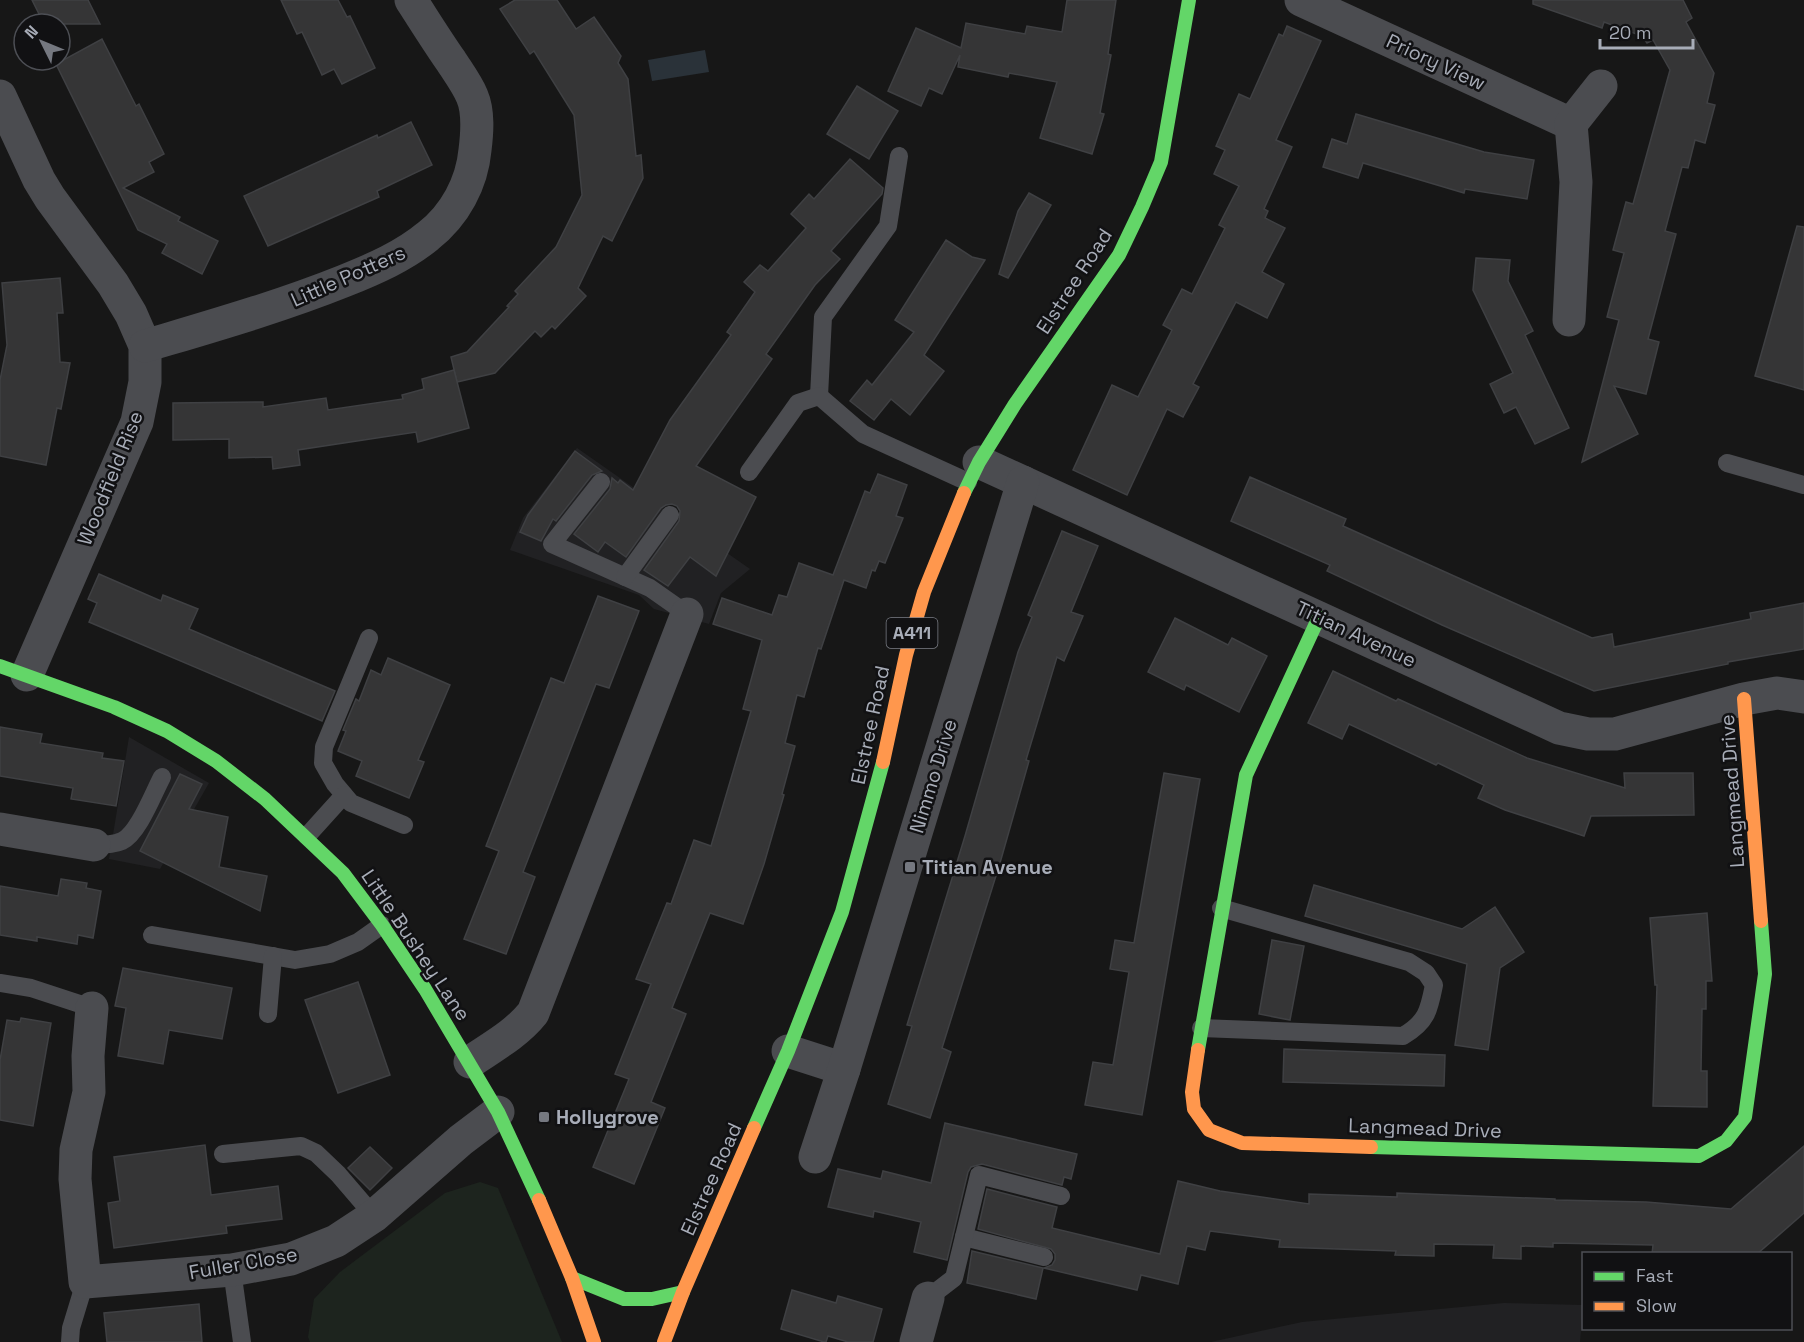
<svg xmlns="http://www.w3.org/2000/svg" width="1804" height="1342" viewBox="0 0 1804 1342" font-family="'Space Grotesk',sans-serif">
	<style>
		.built { fill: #212123 }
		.green { fill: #1d241e }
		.water { fill: #2a3239 }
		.building { fill: #353536; stroke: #3f4043; stroke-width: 1.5 }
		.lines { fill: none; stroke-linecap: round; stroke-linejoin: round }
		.lane { stroke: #4b4c50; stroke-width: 18 }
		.street { stroke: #4b4c50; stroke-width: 33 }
		.fast { stroke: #63d668; stroke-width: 14 }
		.slow { stroke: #ff974d; stroke-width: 14 }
		.poi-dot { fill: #757880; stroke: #111113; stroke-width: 2 }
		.labels { text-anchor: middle; stroke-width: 5; stroke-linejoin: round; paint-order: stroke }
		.shield { fill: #111113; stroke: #7b7e86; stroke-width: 1.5 }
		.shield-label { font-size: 18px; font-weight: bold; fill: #a8adb8 }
		.street-label { font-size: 20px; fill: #a8adb8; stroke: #111113 }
		.poi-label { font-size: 20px; font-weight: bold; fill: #a8adb8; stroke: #111113; text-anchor: start }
	</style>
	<rect width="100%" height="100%" fill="#171717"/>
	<g class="built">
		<path d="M577,448l173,121 -29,24 -12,31 -55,-15 -15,-14 -129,-45 13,-32z"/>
		<path d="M129,737l80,46 -49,86 -51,-10z"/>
		<path d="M1504,1303l79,2 -3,37h-369l91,-20z"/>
	</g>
	<path class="green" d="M480,1182l18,6 64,154h-252l-2,-5 6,-38 26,-27 105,-79z"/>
	<path class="water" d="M705,50l4,22 -57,9 -4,-21z"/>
	<g class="building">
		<path d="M32,0h56l12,24h-56z"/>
		<path d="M281,0h57l9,17 3,-1 25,52 -33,16 -8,-15 -12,6 -20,-43 -5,2z"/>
		<path d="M515,0h42l19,29 18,-12 27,39 -3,7 10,16 8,77 5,-1 2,23 -31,63 -9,-5 -25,52 8,8 -31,33 -3,-3 -11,11 -6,-6 -40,42 -38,9 -6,-25 16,-5 42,-45 -2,-1 11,-12 -3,-3 41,-44 26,-52 -8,-80 -40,-64 -4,3 -30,-45z"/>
		<path d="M1067,0h49l-8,54 3,1 -11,58 4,1 -12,40 -52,-16 17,-56 -48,-9 -1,4 -50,-10 2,-12 -18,39 -13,-6 -8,18 -33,-15 28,-63 45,20 5,-25 59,11 2,-8 35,6z"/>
		<path d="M1533,0h150l9,18 -6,4 28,51 -7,30 8,2 -10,38 -10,-3 -7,28 -6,-1 -17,64 11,3 -28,105 11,3 -13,52 -32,-8 24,48 -56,28 37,-142 -12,-3 17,-64 -11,-3 13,-48 7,2 37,-134 -17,-30 -6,3 -5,-7 -38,-14 -2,6 -69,-24z"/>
		<path d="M1287,26l34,15 -45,99 16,7 -28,62 4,2 -3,7 20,10 -23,44 22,12 -17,34 -31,-16 -43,82 6,3 -16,30 -16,-8 -40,86 -54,-25 39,-85 26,12 34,-67 -9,-5 19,-36 10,5 33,-66 -6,-3 20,-39 -25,-12 11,-24 -9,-4 23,-52 11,5 29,-65 4,2z"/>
		<path d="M102,39l34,67 3,-2 25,50 -15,8 5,10 -31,16 57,29 -2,4 40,20 -16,33 -40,-21 5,-9 -29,-14 -82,-166z"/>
		<path d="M857,86l41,25 -29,48 -42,-25z"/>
		<path d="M1356,114l128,38 50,8 -7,39 -62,-10 -1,4 -101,-30 -5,15 -35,-11 9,-28 15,5z"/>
		<path d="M411,122l21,43 -55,26 2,6 -111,49 -24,-50 133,-61 1,3z"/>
		<path d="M850,159l33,29 -1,6 -51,57 9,8 -25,26 -49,69 6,5 -76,107 60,31 -40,79 -26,-19 -22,29 -24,-16 35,-49 1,-10 -3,-5 -5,-2 -6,1 -5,3 -35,49 -21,-15 -7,10 -24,-18 36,-45 2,-11 6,5 2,-3 13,10 37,-70 61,-85 -4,-3 28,-40 -11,-10 16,-17 8,6 38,-43 -15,-14 18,-20 5,5z"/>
		<path d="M1029,193l22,12 -43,73 -9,-4 19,-63z"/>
		<path d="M1797,226l7,1v163l-49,-14z"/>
		<path d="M946,240l26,17 13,3 -61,95 20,16 -34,44 -19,-16 -17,21 -24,-19 17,-21 5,5 42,-53 -19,-12z"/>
		<path d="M1476,258l34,2 -2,21 25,50 -8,4 44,93 -34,16 -19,-37 -12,6 -14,-29 23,-11 -40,-83z"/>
		<path d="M60,278l3,35h-6l3,49 10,1 -9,46 -4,-1 -11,57 -46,-9v-76l7,-35 -5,-62z"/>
		<path d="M454,370l15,58 -51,14 -2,-10 -118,18 2,15 -27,4 -1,-12 -43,1v-19l-56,1v-37l90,-1v5l63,-9 2,12 75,-11 -1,-4 22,-6 -2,-10z"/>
		<path d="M575,451l27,20 -10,4 -36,46 -3,-2 -12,22 -21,-9 8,-17z"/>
		<path d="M878,474l29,11 -11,31 7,2 -18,45 -6,-2 -4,10 -3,-1 -6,18 -22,-8 -23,69 -3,-1 -14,49 -7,-2 -12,48 10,3 -13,48 2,1 -20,69 -21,60 -33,-11 -38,95 14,6 -35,88 14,6 -31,76 -41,-17 36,-88 -14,-5 36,-90 -15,-5 31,-76 4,1 23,-64 17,6 40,-135 -8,-2 19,-69 -49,-16 9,-26 50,17 7,-20 8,2 12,-34 34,12 32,-84 5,2z"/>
		<path d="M1250,477l96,42 -3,7 249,112 20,-4 2,13 137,-28 -1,-6 54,-10v46l-76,13v2l-134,27 -152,-66 -115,-54 3,-6 -99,-44z"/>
		<path d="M1062,531l36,15 -27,66 12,4 -19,45 -7,-4 -31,103 3,1 -29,102 -58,185 9,4 -21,66 -42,-14 24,-78 -5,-1 58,-189 53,-184 14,-35 -4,-2z"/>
		<path d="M99,574l62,27 2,-6 35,14 -9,20 146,62 -13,30 -233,-99 8,-19 -9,-4z"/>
		<path d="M598,596l41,15 -30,77 -13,-4 -73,188 12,5 -29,77 -42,-15 35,-88 -13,-5 65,-168 13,5z"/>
		<path d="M1175,618l53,27 4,-7 35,18 -28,56 -53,-27 -2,5 -36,-18z"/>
		<path d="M388,658l62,27 -32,75 6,2 -15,36 -53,-22 6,-15 -24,-10 8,-20 -3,-1 13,-31 3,2 12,-31 10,5z"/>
		<path d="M1333,671l63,30 2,-2 129,59 98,30 -1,-15h69l1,42 -103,1 -7,20 -79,-26 -27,-12 6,-13 -46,-22 -2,2 -87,-41 -7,15 -34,-16z"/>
		<path d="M0,727l42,7 -2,9 63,10 -1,5 22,3 -8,45 -45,-7 2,-11 -73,-12z"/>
		<path d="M1164,773l36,6 -58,336 -57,-10 8,-43 20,3 16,-93 -19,-3 5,-29 19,3z"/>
		<path d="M180,774l22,10 -13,25 39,8 -9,50 48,9 -7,35 -120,-60z"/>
		<path d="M61,879l26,4 -1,5 15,3 -8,47 -15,-3 -1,9 -40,-7v4l-37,-6v-49l58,10z"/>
		<path d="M1314,885l148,44 33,-22 29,45 -24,16 -12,82 -33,-5 12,-81 -162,-48z"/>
		<path d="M1707,913l5,68h-6v28h-4l-1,62h6v36l-54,-1 4,-121h-2l-5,-67z"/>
		<path d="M1272,940l32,6 -14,74 -31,-6z"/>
		<path d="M123,968l109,20 -10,51 -53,-9 -6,34 -45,-8 8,-48 -11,-2z"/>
		<path d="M358,982l32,93 -52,18 -33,-93z"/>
		<path d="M21,1018l30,5 -18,103 -33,-6v-60l7,-40 13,2z"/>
		<path d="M1284,1049l161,6 -1,31 -161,-4z"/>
		<path d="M945,1123l132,31 -6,25 -7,-2 -2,8 -80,-21 -11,3 -3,5 -21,88 -33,-8 7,-30 -47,-11 -1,6 -45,-10 10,-38 43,10 2,-8 48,12z"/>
		<path d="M205,1145l6,50 67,-9 4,33 -56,7 1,7 -113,15 -6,-45 12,-2 -6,-44z"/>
		<path d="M1804,1146v67l-47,41h-105l1,-9 -100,-2v4l-32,-1v13l-28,-1 1,-13 -60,-1v12l-39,-1 1,-4 -117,-4 1,-7 -70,-9 -5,19 -18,-4 -9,38 -37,-9 -4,15 -93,-22 8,-3 3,-5v-6l-4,-5 -73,-20 9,-40 70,18 -5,21 108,26 18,-73 42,10 89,13v-10l88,3v-4l158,6v1l91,2 85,7z"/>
		<path d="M370,1147l22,21 -22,22 -22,-22z"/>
		<path d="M972,1251l71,17 -7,31 -69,-16z"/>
		<path d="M792,1290l44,13 2,-7 44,13 -9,33h-25l-20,-6 -2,6h-2l-43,-13z"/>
		<path d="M199,1304l3,38h-95l-3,-29z"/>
	</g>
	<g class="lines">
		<g class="lane">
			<path d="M819,396l4,-79 65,-91 11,-70"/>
			<path d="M1727,463l77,22"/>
			<path d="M749,472l49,-69 21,-7 44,38 105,48"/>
			<path d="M601,482l-49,62 98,44 37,26"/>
			<path d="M625,577l45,-62"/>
			<path d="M369,638l-45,109 -1,16 12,21 16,19 53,22"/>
			<path d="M307,836l37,-41"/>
			<path d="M94,845c9,0 19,0 28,-4 16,-7 31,-47 40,-64"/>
			<path d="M152,935l143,25 35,-6 28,-12 24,-17"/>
			<path d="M0,983l31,5 61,20"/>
			<path d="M268,1014l5,-58"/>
			<path d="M1201,1028l202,8c24,-14 26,-26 31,-51l-8,-12 -17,-11 -188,-54"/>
			<path d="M223,1154l78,-8 15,7 22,21 36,42"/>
			<path d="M964,1237l80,20"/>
			<path d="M232,1270l10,72"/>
			<path d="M928,1298l26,-20 25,-103 82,21"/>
			<path d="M70,1342l1,-14 14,-46"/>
		</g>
		<g class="street">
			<path d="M1301,0l270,124"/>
			<path d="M0,96l39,84 11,18 63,86 18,30 14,32v36l-8,40 -110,253"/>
			<path d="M1569,320l7,-138 -5,-58 30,-38"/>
			<path d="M145,346c67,-20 134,-39 199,-65 30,-12 60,-25 84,-45 27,-21 44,-53 47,-86 2,-16 4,-38 -3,-54 -5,-12 -14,-24 -21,-35 -14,-20 -27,-41 -40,-61"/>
			<path d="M979,462l580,266 29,6h27l129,-35 33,-6 27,4"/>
			<path d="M0,829l94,16"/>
			<path d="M92,1008l-4,48 1,36 -13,58 -1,29 10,103 147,-12 59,-11 45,-18 38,-25 87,-76 37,-28"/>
			<path d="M788,1051l56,18"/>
			<path d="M470,1062c22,-15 46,-28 63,-49l154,-399"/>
			<path d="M815,1157l29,-88 179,-587"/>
			<path d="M916,1342l12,-44"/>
		</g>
		<g class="fast">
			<path d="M964,493l15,-31 36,-58 104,-149 23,-48 19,-45 28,-162"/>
			<path d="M0,666l114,41 53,24 49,30 49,38 78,74 39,52 43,64 73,123 41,88"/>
			<path d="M1198,1050l48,-275 73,-158"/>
			<path d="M754,1128l34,-77 54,-139 41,-150"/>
			<path d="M1371,1147l328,9 27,-15 19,-24 20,-143 -4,-53"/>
			<path d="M572,1278l52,21h28l31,-7"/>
		</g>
		<g class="slow">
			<path d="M1744,699l17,222"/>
			<path d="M883,762l23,-107 18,-63 40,-99"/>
			<path d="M1198,1050l-6,42 2,17 15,21 33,13 129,4"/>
			<path d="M539,1200l33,78 22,64"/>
			<path d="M664,1342l19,-50 71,-164"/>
		</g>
	</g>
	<g class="poi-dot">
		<rect x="904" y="861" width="12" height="12" rx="3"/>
		<rect x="538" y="1111" width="12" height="12" rx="3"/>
	</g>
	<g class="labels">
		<rect class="shield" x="886.5" y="618" width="51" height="30" rx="4.5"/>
		<g class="shield-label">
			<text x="912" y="639">A411</text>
		</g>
		<g class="street-label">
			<text transform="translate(1436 62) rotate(25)" y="7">Priory View</text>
			<text transform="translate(348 276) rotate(-24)" y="7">Little Potters</text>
			<text transform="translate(1074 281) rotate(-57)" y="7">Elstree Road</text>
			<text transform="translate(110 478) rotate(-68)" y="7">Woodfield Rise</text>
			<text transform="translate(1356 634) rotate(25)" y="7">Titian Avenue</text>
			<text transform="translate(870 725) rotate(-78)" y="7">Elstree Road</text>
			<text transform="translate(933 776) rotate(-73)" y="7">Nimmo Drive</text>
			<text transform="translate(1732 791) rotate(-94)" y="7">Langmead Drive</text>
			<text transform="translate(416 945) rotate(56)" y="7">Little Bushey Lane</text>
			<text transform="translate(1425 1128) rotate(2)" y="7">Langmead Drive</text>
			<text transform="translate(711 1179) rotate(-66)" y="7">Elstree Road</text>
			<text transform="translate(243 1263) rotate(-10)" y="7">Fuller Close</text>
		</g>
		<g class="poi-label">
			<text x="922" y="874">Titian Avenue</text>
			<text x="556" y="1124">Hollygrove</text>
		</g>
	</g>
	<rect x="1582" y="1252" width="210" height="78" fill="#111113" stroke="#4d4f55" stroke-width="1.5"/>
	<rect x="1594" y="1272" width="30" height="9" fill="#63d668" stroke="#4d4f55" stroke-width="1.5"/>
	<text x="1636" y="1282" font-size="18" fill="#a8adb8">Fast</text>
	<rect x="1594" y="1302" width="30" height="9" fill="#ff974d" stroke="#4d4f55" stroke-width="1.5"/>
	<text x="1636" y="1312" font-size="18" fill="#a8adb8">Slow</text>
	<g transform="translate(42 42) rotate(313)"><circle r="28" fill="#111113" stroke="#4d4f55" stroke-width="1.5"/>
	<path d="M0-4.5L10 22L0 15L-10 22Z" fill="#757880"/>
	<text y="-9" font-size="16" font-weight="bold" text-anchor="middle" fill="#a8adb8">N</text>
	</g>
	<path d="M1600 39v9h93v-9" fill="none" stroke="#a8adb8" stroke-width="3"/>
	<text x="1609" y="39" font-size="18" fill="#a8adb8" stroke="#111113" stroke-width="4.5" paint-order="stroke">20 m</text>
</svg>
